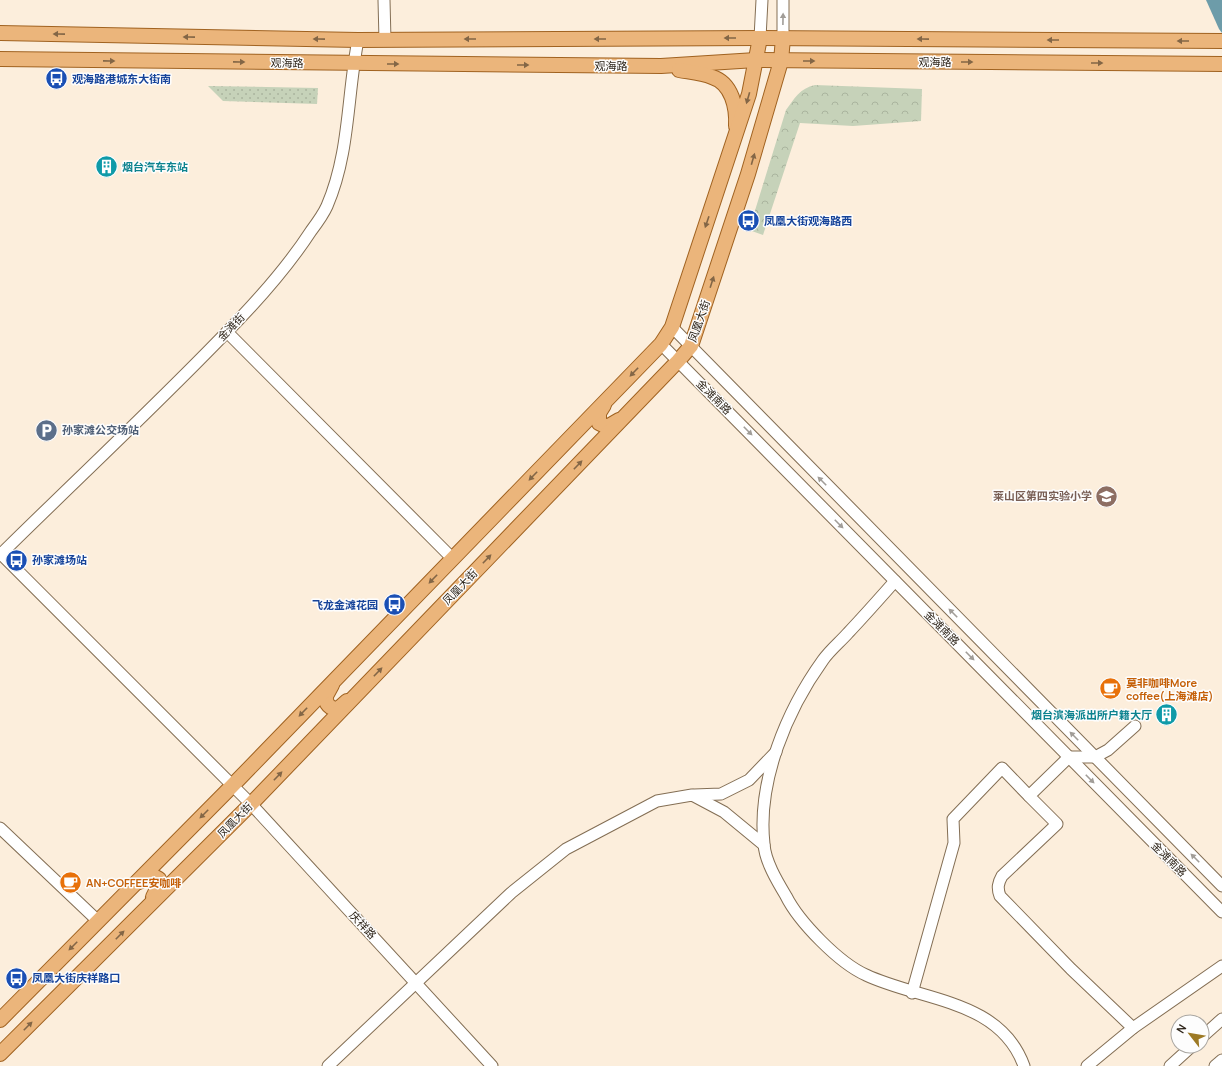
<svg xmlns="http://www.w3.org/2000/svg" width="1222" height="1066" viewBox="0 0 1222 1066" font-family="Manrope,'Noto Sans SC',sans-serif">
	<style>
		.grass { fill: url(#grass-dots) }
		.forest { fill: url(#forest-crowns) }
		.water { fill: #6d9ca9 }
		.lines { fill: none; stroke-linecap: round; stroke-linejoin: round }
		.minor-casing { stroke: #836e54; stroke-width: 13 }
		.major-casing { stroke: #a06220; stroke-width: 16 }
		.minor { stroke: #fff; stroke-width: 11 }
		.major { stroke: #ebb57b; stroke-width: 14 }
		.oneway { fill: #a19d98 }
		.oneway2 { fill: #836646 }
		.labels { text-anchor: middle; stroke-width: 3; stroke-linejoin: round; paint-order: stroke }
		.street-label { font-size: 11px; fill: #2e251a; stroke: #fdfdfd }
		.transit-label { font-size: 11px; font-weight: bold; fill: #164399; stroke: #fdfdfd; text-anchor: start }
		.culture-label { font-size: 11px; font-weight: bold; fill: #0d838f; stroke: #fdfdfd; text-anchor: start }
		.service-label { font-size: 11px; font-weight: bold; fill: #4e5e75; stroke: #fdfdfd; text-anchor: start }
		.education-label { font-size: 11px; font-weight: bold; fill: #785e54; stroke: #fdfdfd; text-anchor: end }
		.food-label { font-size: 11px; font-weight: bold; fill: #c56008; stroke: #fdfdfd; text-anchor: start }
	</style>
	<defs>
		<pattern id="grass-dots" width="8" height="8" patternUnits="userSpaceOnUse"><rect width="8" height="8" fill="#c6d2b9"/><path d="M2 2h.1M6 6h.1" fill="none" stroke="#aab49e" stroke-width="1.8" stroke-linecap="round"/></pattern>
		<pattern id="forest-crowns" width="20" height="18" patternUnits="userSpaceOnUse"><rect width="20" height="18" fill="#c6d2b9"/><path d="M2 6a3 3 0 1 1 6 0M12 15a3 3 0 1 1 6 0" fill="none" stroke="#aab49e"/></pattern>
	</defs>
	<rect width="100%" height="100%" fill="#fceedc"/>
	<path class="grass" d="M208,86l110,2 -1,16 -94,-3z"/>
	<path class="forest" d="M815,85l107,4 -1,32 -68,5 -53,-3 -37,112 -14,-5 37,-120c8,-11 14,-22 29,-25z"/>
	<path class="water" d="M1206,0h16v33l-3,-4z"/>
	<g class="lines">
		<defs>
			<g id="minor">
				<path d="M384,0l1,40"/>
				<path d="M760,38l2,-38"/>
				<path d="M783,38v-38"/>
				<path d="M672,327l550,559"/>
				<path d="M227,332l226,227"/>
				<path d="M661,344l561,568"/>
				<path d="M0,553l251,251 241,262"/>
				<path d="M0,555c73,-72 148,-142 219,-215 34,-34 66,-69 92,-109 6,-8 12,-16 16,-25 23,-53 20,-111 31,-166"/>
				<path d="M895,581c-15,17 -31,35 -47,52 -8,9 -18,17 -25,27 -36,50 -66,121 -59,184 1,17 13,37 22,52 13,26 53,67 80,79 55,26 134,24 158,91"/>
				<path d="M694,795l27,-1 28,-14 27,-28"/>
				<path d="M0,828l98,93"/>
				<path d="M912,993l42,-150 -1,-24 49,-51 27,28"/>
				<path d="M1133,1028l-62,-59 -71,-73c-3,-8 -2,-13 2,-20l55,-52 -28,-28 40,-39h26l13,-7 27,-24"/>
				<path d="M1202,1037l20,-18"/>
				<path d="M328,1066l183,-173 55,-44 91,-48 35,-6 32,17 40,33"/>
				<path d="M1087,1066l46,-38 89,-62"/>
				<path d="M1170,1066l22,-20"/>
				<path d="M1215,1066l7,-6"/>
			</g>
			<g id="major">
				<path d="M0,33l358,7 402,-2 462,3"/>
				<path d="M0,59l661,7 95,-6 466,4"/>
				<path d="M679,70c11,2 23,3 33,7 20,6 25,31 24,49"/>
				<path d="M604,405l-5,8v10l8,4 12,-7"/>
				<path d="M332,685l-6,11c-1,8 4,13 12,13l9,-8"/>
				<path d="M139,882l13,-7 7,4 1,4 -7,14"/>
				<path d="M0,1020l232,-234 429,-442 11,-17 77,-233 11,-56"/>
				<path d="M0,1054l251,-250 427,-443 13,-15 57,-172 33,-113 2,-23"/>
			</g>
		</defs>
		<use href="#minor" class="minor-casing"/>
		<use href="#major" class="major-casing"/>
		<use href="#minor" class="minor"/>
		<use href="#major" class="major"/>
	</g>
	<defs><path id="oneway-solid" d="M-6-.8H1V-3.2L6.5 0L1 3.2V.8H-6Z"/></defs>
	<g class="oneway">
		<use href="#oneway-solid" transform="translate(783 19) rotate(-89)"/>
		<use href="#oneway-solid" transform="translate(748 431) rotate(45)"/>
		<use href="#oneway-solid" transform="translate(822 481) rotate(-135)"/>
		<use href="#oneway-solid" transform="translate(839 524) rotate(45)"/>
		<use href="#oneway-solid" transform="translate(953 613) rotate(-135)"/>
		<use href="#oneway-solid" transform="translate(970 656) rotate(45)"/>
		<use href="#oneway-solid" transform="translate(1074 736) rotate(-135)"/>
		<use href="#oneway-solid" transform="translate(1090 779) rotate(45)"/>
		<use href="#oneway-solid" transform="translate(1195 858) rotate(-135)"/>
	</g>
	<g class="oneway2">
		<use href="#oneway-solid" transform="translate(59 34) rotate(-179)"/>
		<use href="#oneway-solid" transform="translate(189 37) rotate(-179)"/>
		<use href="#oneway-solid" transform="translate(730 38) rotate(180)"/>
		<use href="#oneway-solid" transform="translate(319 39) rotate(-179)"/>
		<use href="#oneway-solid" transform="translate(470 39) rotate(180)"/>
		<use href="#oneway-solid" transform="translate(600 39) rotate(180)"/>
		<use href="#oneway-solid" transform="translate(923 39) rotate(-179)"/>
		<use href="#oneway-solid" transform="translate(1053 40) rotate(-180)"/>
		<use href="#oneway-solid" transform="translate(1183 41) rotate(-180)"/>
		<use href="#oneway-solid" transform="translate(109 61) rotate(1)"/>
		<use href="#oneway-solid" transform="translate(809 61)"/>
		<use href="#oneway-solid" transform="translate(239 62) rotate(1)"/>
		<use href="#oneway-solid" transform="translate(967 62)"/>
		<use href="#oneway-solid" transform="translate(1097 63)"/>
		<use href="#oneway-solid" transform="translate(393 64)"/>
		<use href="#oneway-solid" transform="translate(523 65)"/>
		<use href="#oneway-solid" transform="translate(748 98) rotate(106)"/>
		<use href="#oneway-solid" transform="translate(753 159) rotate(-74)"/>
		<use href="#oneway-solid" transform="translate(707 222) rotate(109)"/>
		<use href="#oneway-solid" transform="translate(712 282) rotate(-72)"/>
		<use href="#oneway-solid" transform="translate(634 372) rotate(134)"/>
		<use href="#oneway-solid" transform="translate(578 465) rotate(-46)"/>
		<use href="#oneway-solid" transform="translate(533 476) rotate(134)"/>
		<use href="#oneway-solid" transform="translate(487 559) rotate(-46)"/>
		<use href="#oneway-solid" transform="translate(433 579) rotate(134)"/>
		<use href="#oneway-solid" transform="translate(378 672) rotate(-46)"/>
		<use href="#oneway-solid" transform="translate(303 712) rotate(134)"/>
		<use href="#oneway-solid" transform="translate(278 776) rotate(-46)"/>
		<use href="#oneway-solid" transform="translate(204 814) rotate(135)"/>
		<use href="#oneway-solid" transform="translate(120 935) rotate(-45)"/>
		<use href="#oneway-solid" transform="translate(73 946) rotate(135)"/>
		<use href="#oneway-solid" transform="translate(28 1026) rotate(-45)"/>
	</g>
	<defs>
		<symbol id="bus-disc" viewBox="-11 -11 22 22"><circle r="9.5" fill="#1a4fb4" stroke="#fdfdfd"/><path d="M-5-6H5V4H4V6H2V4H-2V6H-4V4H-5ZM-3.5-4V0h7V-4ZM-3.5 1.2v1.5H-2V1.2ZM2 1.2v1.5H3.5V1.2Z" fill="#fff"/></symbol>
		<symbol id="building-disc" viewBox="-11 -11 22 22"><circle r="9.5" fill="#0f9aa8" stroke="#fdfdfd"/><path d="M-4-6H4V6H1V3H-1V6H-4ZM-2.5-4.3h1.7v1.8h-1.7ZM.8-4.3h1.7v1.8H.8ZM-2.5-1h1.7V.8h-1.7ZM.8-1h1.7V.8H.8Z" fill="#fff"/></symbol>
		<symbol id="parking-disc" viewBox="-11 -11 22 22"><circle r="9.5" fill="#5c6f8a" stroke="#fdfdfd"/><path d="M-3.5-5.5H1a3.5 3.5 0 0 1 0 7H-1V5.5H-3.5ZM-1-3.4V-.6H.8a1.4 1.4 0 0 0 0-2.8Z" fill="#fff"/></symbol>
		<symbol id="school-disc" viewBox="-11 -11 22 22"><circle r="9.5" fill="#8d6e63" stroke="#fdfdfd"/><path d="M0-5L7-2L0 1L-7-2ZM-4 1L0 2.5L4 1V4Q0 6-4 4Z" fill="#fff"/></symbol>
		<symbol id="cafe-disc" viewBox="-11 -11 22 22"><circle r="9.5" fill="#e8710a" stroke="#fdfdfd"/><path d="M-5.5-4.5H6V0H3Q3 3.5 0 3.5H-2.5Q-5.5 3.5-5.5 0ZM3-3.2v2h1.7v-2ZM-6 4.5H4V6H-6Z" fill="#fff"/></symbol>
	</defs>
	<g fill-rule="evenodd">
		<use href="#bus-disc" x="44" y="66" width="25" height="25"/>
		<use href="#building-disc" x="94" y="154" width="25" height="25"/>
		<use href="#bus-disc" x="736" y="208" width="25" height="25"/>
		<use href="#parking-disc" x="34" y="418" width="25" height="25"/>
		<use href="#school-disc" x="1094" y="484" width="25" height="25"/>
		<use href="#bus-disc" x="4" y="548" width="25" height="25"/>
		<use href="#bus-disc" x="382" y="592" width="25" height="25"/>
		<use href="#cafe-disc" x="1098" y="676" width="25" height="25"/>
		<use href="#building-disc" x="1154" y="702" width="25" height="25"/>
		<use href="#cafe-disc" x="58" y="870" width="25" height="25"/>
		<use href="#bus-disc" x="4" y="966" width="25" height="25"/>
	</g>
	<g class="labels">
		<g class="street-label">
			<text x="935" y="66">观海路</text>
			<text transform="translate(287 63) rotate(1)" y="4">观海路</text>
			<text x="611" y="70">观海路</text>
			<text transform="translate(699 321) rotate(-71)" y="4">凤凰大街</text>
			<text transform="translate(231 327) rotate(-46)" y="4">金滩街</text>
			<text transform="translate(714 397) rotate(45)" y="4">金滩南路</text>
			<text transform="translate(460 587) rotate(-46)" y="4">凤凰大街</text>
			<text transform="translate(942 628) rotate(45)" y="4">金滩南路</text>
			<text transform="translate(235 820) rotate(-45)" y="4">凤凰大街</text>
			<text transform="translate(1169 859) rotate(45)" y="4">金滩南路</text>
			<text transform="translate(363 925) rotate(47)" y="4">庆祥路</text>
		</g>
		<g class="transit-label">
			<text x="72" y="83">观海路港城东大街南</text>
			<text x="764" y="225">凤凰大街观海路西</text>
			<text x="32" y="564">孙家滩场站</text>
			<text x="378" y="609" text-anchor="end">飞龙金滩花园</text>
			<text x="32" y="982">凤凰大街庆祥路口</text>
		</g>
		<g class="culture-label">
			<text x="122" y="171">烟台汽车东站</text>
			<text x="1152" y="719" text-anchor="end">烟台滨海派出所户籍大厅</text>
		</g>
		<g class="service-label">
			<text x="62" y="434">孙家滩公交场站</text>
		</g>
		<g class="education-label">
			<text x="1092" y="500">莱山区第四实验小学</text>
		</g>
		<g class="food-label">
			<text x="1126" y="687">莫非咖啡More<tspan x="1126" dy="13">coffee(上海滩店)</tspan></text>
			<text x="86" y="887">AN+COFFEE安咖啡</text>
		</g>
	</g>
	<g transform="translate(1190 1034) rotate(301)"><circle r="19" fill="#fdfdfd" stroke="#aaa7a2"/>
	<path d="M0-3L7 15L0 10L-7 15Z" fill="#9d7a25"/>
	<text y="-6" font-size="11" font-weight="bold" text-anchor="middle" fill="#2e251a">N</text>
	</g>
</svg>
